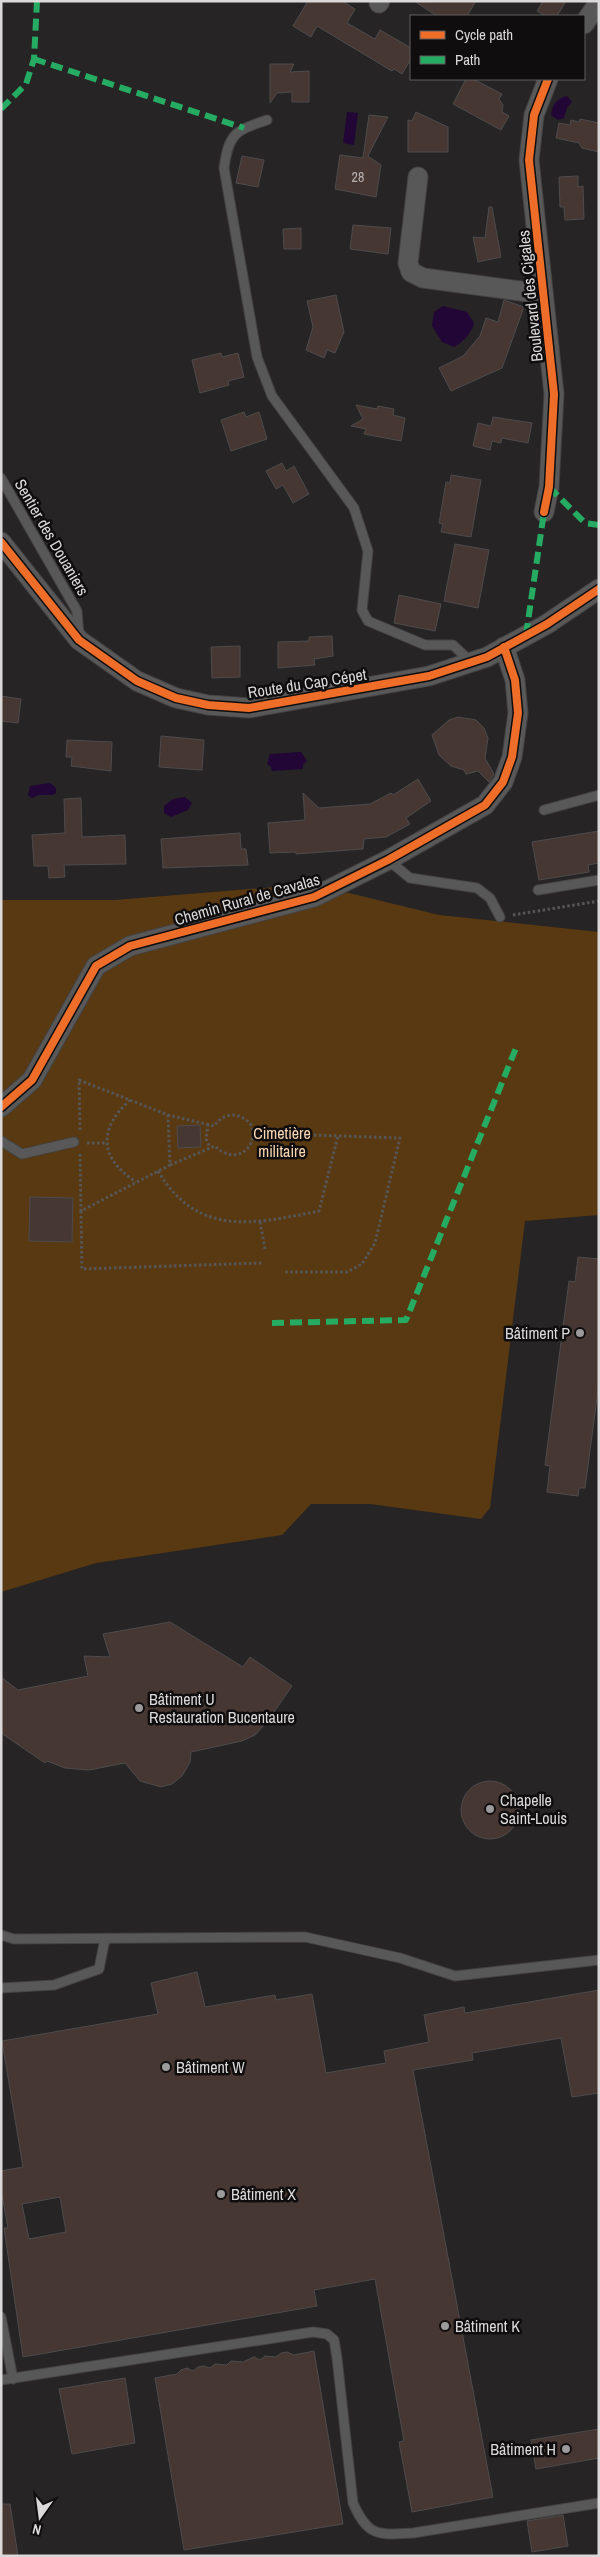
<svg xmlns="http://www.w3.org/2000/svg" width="600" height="2557" viewBox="0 0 600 2557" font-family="'Archivo Narrow',sans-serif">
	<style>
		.green { fill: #593911 }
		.water { fill: #210636 }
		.building { fill: #473733; stroke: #4d4b4c; fill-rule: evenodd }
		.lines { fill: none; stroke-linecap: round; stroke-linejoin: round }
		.lane-casing { stroke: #444242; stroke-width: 11 }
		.street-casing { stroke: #444242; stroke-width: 21 }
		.path { stroke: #575656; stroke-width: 3; stroke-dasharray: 2.5 2.5; stroke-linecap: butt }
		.lane { stroke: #595858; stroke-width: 9 }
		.street { stroke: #595858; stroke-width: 19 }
		.quiet { stroke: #26ab63; stroke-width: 6; stroke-dasharray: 12 6; stroke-linecap: butt }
		.cycleway-casing { stroke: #0f0d0d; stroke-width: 11 }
		.cycleway { stroke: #ee6e29; stroke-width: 8 }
		.poi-dot { fill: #9c9a9a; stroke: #0f0d0d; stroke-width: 2 }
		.labels { text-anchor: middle; stroke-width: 5; stroke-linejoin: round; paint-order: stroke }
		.number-label { font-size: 14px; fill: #b6b0b0 }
		.street-label { font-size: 16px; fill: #dbd9d9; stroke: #0f0d0d }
		.park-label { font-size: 16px; fill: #f9d6b4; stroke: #0f0d0d }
		.poi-label { font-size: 16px; fill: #dbd9d9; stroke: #0f0d0d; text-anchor: start }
	</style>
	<rect width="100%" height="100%" fill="#262425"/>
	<path class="green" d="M312,884l127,31 160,17v283l-74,6 -35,287 -9,11 -111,-15h-59l-29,31 -186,28 -95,29v-692h114z"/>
	<g class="water">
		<path d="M567,96l5,6 -5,6 -3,10 -6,2 -7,-5c1,-10 6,-17 16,-19z"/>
		<path d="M347,112l11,1 -4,32 -11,-2z"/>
		<path d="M443,306l24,6 7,11c-3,11 -10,18 -20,24l-12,-5 -10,-16 2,-14z"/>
		<path d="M301,752l6,9 -4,4v4l-31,2 -1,-4 -4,-3 3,-10z"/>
		<path d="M50,783l6,5v5l-3,2h-14l-7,3 -4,-3 2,-9z"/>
		<path d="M185,797l7,6 -4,7 -17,7 -7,-4v-7l9,-7z"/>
	</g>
	<g class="building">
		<path d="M308,1h34l13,8 -8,14 28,16 5,-9 31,18v11l-9,15 -8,-5 -2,2 -75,-45 -6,11 -18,-11z"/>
		<path d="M414,1h62l-9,15h-30z"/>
		<path d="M543,1h23l-9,15h-11l-9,-5z"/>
		<path d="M270,64h24l-4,8 19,-1v31h-17v-10l-15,1 -7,10z"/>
		<path d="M466,79h7l29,15 -3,5 4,6 -1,7 7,4 -8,14 -48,-26z"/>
		<path d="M416,112l32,15v25h-40v-32l4,1z"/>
		<path d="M369,115l19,2 -20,39 13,9 -5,32 -41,-8 5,-34 23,3z"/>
		<path d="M580,119l19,4v29l-17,-4 -3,-5 -23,-5 3,-15 11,2 1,-5 8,2z"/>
		<path d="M242,156l22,4 -6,27 -22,-4z"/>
		<path d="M578,176v11l5,-1 1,33 -19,1 -1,-13h-4l-1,-30z"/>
		<path d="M489,207h3l9,50 -23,5 -5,-25 12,1z"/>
		<path d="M353,225l38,3 -3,26 -38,-5z"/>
		<path d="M301,228v21h-17l-1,-20z"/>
		<path d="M336,295l8,37 -9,21 -8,-3 -3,8 -18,-8 7,-23 -6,-26z"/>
		<path d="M504,300l20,7 -22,61 -51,23 -12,-23 24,-12 17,-20 6,-18 12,4z"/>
		<path d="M221,353l1,4 16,-4 6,24 -16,4 1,4 -29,8 -8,-33z"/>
		<path d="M356,405l21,4 1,-3 16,3 -1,6 12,3 -4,23 -37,-7 2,-5 -15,-3 12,-7z"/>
		<path d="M244,412l2,5 13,-5 8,27 -36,12 -10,-31z"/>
		<path d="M493,417l39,6 -4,20 -26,-5 -1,5 -9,-2 -2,9 -17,-4 5,-23 13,3z"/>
		<path d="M282,463l4,8 8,-5 15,28 -16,9 -10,-18 -7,4 -10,-18z"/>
		<path d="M451,475l30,5 -10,57 -30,-5 2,-8 -4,-1 7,-41 4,1z"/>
		<path d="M455,544l34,6 -11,58 -34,-7z"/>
		<path d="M399,595l42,9 -6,27 -41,-8z"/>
		<path d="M332,636l1,20 -19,3 1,6 -37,3v-26l31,-1v-4z"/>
		<path d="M240,646v31l-28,1 -1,-31z"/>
		<path d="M1,696l20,3 -3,24 -17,-2z"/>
		<path d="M458,717l18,3 8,8 4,10 -3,20 9,16 -5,8 -11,-11 -12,3 -2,-4 -13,-4 -12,-11 -7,-20 17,-15z"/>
		<path d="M161,736l43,4 -2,30 -43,-3z"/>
		<path d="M67,740l45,2 -1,29 -40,-5 1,-9h-6z"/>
		<path d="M418,779l13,22 -25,17 4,6 -24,13 -22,2 -1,10 -67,5v-2l-26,1 -2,-30 37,-3 -2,-27 16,15 51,-4 21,-11 2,2z"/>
		<path d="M81,798l1,39 43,-2 1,29 -62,1 1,12 -16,1 -1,-12h-14l-2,-31 33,-2 -1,-34z"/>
		<path d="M599,831v32l-11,2 1,7 -50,8 -7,-38z"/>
		<path d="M240,833l1,16h5l2,16 -85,3 -2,-29z"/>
		<path d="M200,1125l1,22 -23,1 -1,-22z"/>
		<path d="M30,1197l43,1 -1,44 -43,-1z"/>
		<path d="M578,1257l21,2v124l-14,105h-6l-1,8 -31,-4 3,-26 -5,-1 24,-184 6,1z"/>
		<path d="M170,1622l73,45 7,-10 42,29 -25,36 -12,13 -13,6 -51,11 -1,10 -8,14 -10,8 -11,3 -21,-6 -15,-18 -36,7 -24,-2 -18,-7 -2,2 -44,-30v-56l17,13 70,-14 -4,-20 26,1 -7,-23z"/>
		<circle cx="490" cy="1810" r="29"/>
		<path d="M197,1972l8,35 70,-12 1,5 36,-6 14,79 60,-10 -2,-12 45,-9 -5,-27 40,-8 1,6 134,-23v103l-27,4 -11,-59 -89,15 1,7 -60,10 80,427 -81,15 -13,-70 5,-1 -29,-162 -61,11 3,16 -294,51 -19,-129h4l-7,-38v-19l22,-4 -21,-126 156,-27 -7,-31zM60,2197l6,35 -37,7 -7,-35z"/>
		<path d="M314,2351l29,173 -159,26 -29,-172 22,-4 4,-4 6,-2 6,3 5,-4 6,-1 6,2 5,-4 12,1 4,-4 12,1 11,-5 6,3 5,-4 11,1 5,-4 6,-1 7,3z"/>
		<path d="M125,2378l10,65 -63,11 -13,-65z"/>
		<path d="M599,2429v29l-63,11 -5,-29z"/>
		<path d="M1,2504h9l8,52h-17z"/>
		<path d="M563,2515l5,31 -36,6 -5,-31z"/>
	</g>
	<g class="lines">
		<defs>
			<g id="lane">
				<path d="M267,120c-33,11 -38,14 -43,48l33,189 15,39 82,112 14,43 -6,59 6,11 57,24h28l19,18"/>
				<path d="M1,478l76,133 2,25"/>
				<path d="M544,810l55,-15"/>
				<path d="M388,860l22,18 67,10 13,10 10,19"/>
				<path d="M538,890l61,-10"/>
				<path d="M1,1141l21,13 52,-12"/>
				<path d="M1,1935l13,4 291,-2 95,21 55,18 144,-16"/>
				<path d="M1,1988l53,-3 45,-16 6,-30"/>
				<path d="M1,2317l12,62"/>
				<path d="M1,2380l312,-48 14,2 7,6 3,18 16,145c15,34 25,32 60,30l186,-30"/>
			</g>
			<g id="street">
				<path d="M379,3l1,-2"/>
				<path d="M584,24l15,-22"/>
				<path d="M418,177l-10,86 3,9 12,6 120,16"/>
				<path d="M544,512l5,-25 5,-93 -25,-234 5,-45 14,-36"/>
				<path d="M1,542l78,98 58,41 39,17 32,7 41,3 180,-32 58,-19 60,-33 52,-35"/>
				<path d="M1,1107l31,-27 64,-114 34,-20 184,-49 74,-37 97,-55 18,-23 9,-25 6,-44 -3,-33 -11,-33"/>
			</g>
		</defs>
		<use href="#lane" class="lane-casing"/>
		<use href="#street" class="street-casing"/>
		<g class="path">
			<path d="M513,915l86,-14"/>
			<path d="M130,1100c-32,29 -31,58 6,82"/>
			<path d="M208,1124l-2,15 4,9"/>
			<path d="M80,1130l-1,-50 89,35 46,11c11,-15 27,-14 38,0 6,25 -19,39 -37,20l-45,19"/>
			<path d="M254,1133l146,5 -25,105 -13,21 -15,8h-63"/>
			<path d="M87,1143h19"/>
			<path d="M80,1154l1,57 89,-46 -2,-50"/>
			<path d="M158,1171c40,67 96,53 161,40l19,-75"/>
			<path d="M81,1211l1,58 180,-6"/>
			<path d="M260,1222l5,27"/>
		</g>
		<use href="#lane" class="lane"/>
		<use href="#street" class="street"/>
		<g class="quiet">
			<path d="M34,59l210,69"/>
			<path d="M1,109l25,-25 8,-25 3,-58"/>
			<path d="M549,487l36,36 14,2"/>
			<path d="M526,635l18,-123"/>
			<path d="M272,1323l134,-3 110,-272"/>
		</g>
		<defs>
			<g id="cycleway">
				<path d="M544,512l5,-25 5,-93 -25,-234 5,-45 14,-36"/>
				<path d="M1,542l78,98 58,41 39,17 32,7 41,3 180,-32 58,-19 60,-33 52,-35"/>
				<path d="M1,1107l31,-27 64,-114 34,-20 184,-49 74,-37 97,-55 18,-23 9,-25 6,-44 -3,-33 -11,-33"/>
			</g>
		</defs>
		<use href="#cycleway" class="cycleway-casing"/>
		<use href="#cycleway" class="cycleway"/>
	</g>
	<g class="poi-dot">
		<circle cx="580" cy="1333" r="5"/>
		<circle cx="139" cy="1708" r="5"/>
		<circle cx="490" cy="1809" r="5"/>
		<circle cx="166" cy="2067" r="5"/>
		<circle cx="221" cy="2194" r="5"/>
		<circle cx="445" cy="2326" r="5"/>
		<circle cx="566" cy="2449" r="5"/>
	</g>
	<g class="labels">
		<g class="number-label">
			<text x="358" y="182">28</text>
		</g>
		<g class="street-label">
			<text transform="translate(530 296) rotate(-96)" y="6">Boulevard des Cigales</text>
			<text transform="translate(52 537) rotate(60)" y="6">Sentier des Douaniers</text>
			<text transform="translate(307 683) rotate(-9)" y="6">Route du Cap Cépet</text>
			<text transform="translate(247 899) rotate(-16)" y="6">Chemin Rural de Cavalas</text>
		</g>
		<g class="park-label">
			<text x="282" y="1139">Cimetière<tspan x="282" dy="18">militaire</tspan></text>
		</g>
		<g class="poi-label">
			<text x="570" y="1339" text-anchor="end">Bâtiment P</text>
			<text x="149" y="1705">Bâtiment U<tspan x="149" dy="18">Restauration Bucentaure</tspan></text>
			<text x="500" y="1806">Chapelle<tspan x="500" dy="18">Saint-Louis</tspan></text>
			<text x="176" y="2073">Bâtiment W</text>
			<text x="231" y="2200">Bâtiment X</text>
			<text x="455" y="2332">Bâtiment K</text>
			<text x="556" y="2455" text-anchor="end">Bâtiment H</text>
		</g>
	</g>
	<rect width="600" height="2557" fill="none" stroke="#dbd9d9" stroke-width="5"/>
	<rect x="410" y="15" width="175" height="65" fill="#0f0d0d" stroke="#615f5f"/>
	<rect x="420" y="31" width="25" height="8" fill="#ee6e29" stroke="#615f5f"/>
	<text x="455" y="40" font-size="15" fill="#dbd9d9">Cycle path</text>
	<rect x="420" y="56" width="25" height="8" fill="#26ab63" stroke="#615f5f"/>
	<text x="455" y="65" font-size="15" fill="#dbd9d9">Path</text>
	<g transform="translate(40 2517) rotate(194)" stroke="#0f0d0d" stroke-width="4" paint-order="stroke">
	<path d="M0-4L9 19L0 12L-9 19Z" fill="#dbd9d9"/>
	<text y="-8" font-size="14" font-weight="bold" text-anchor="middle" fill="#dbd9d9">N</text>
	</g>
</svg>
